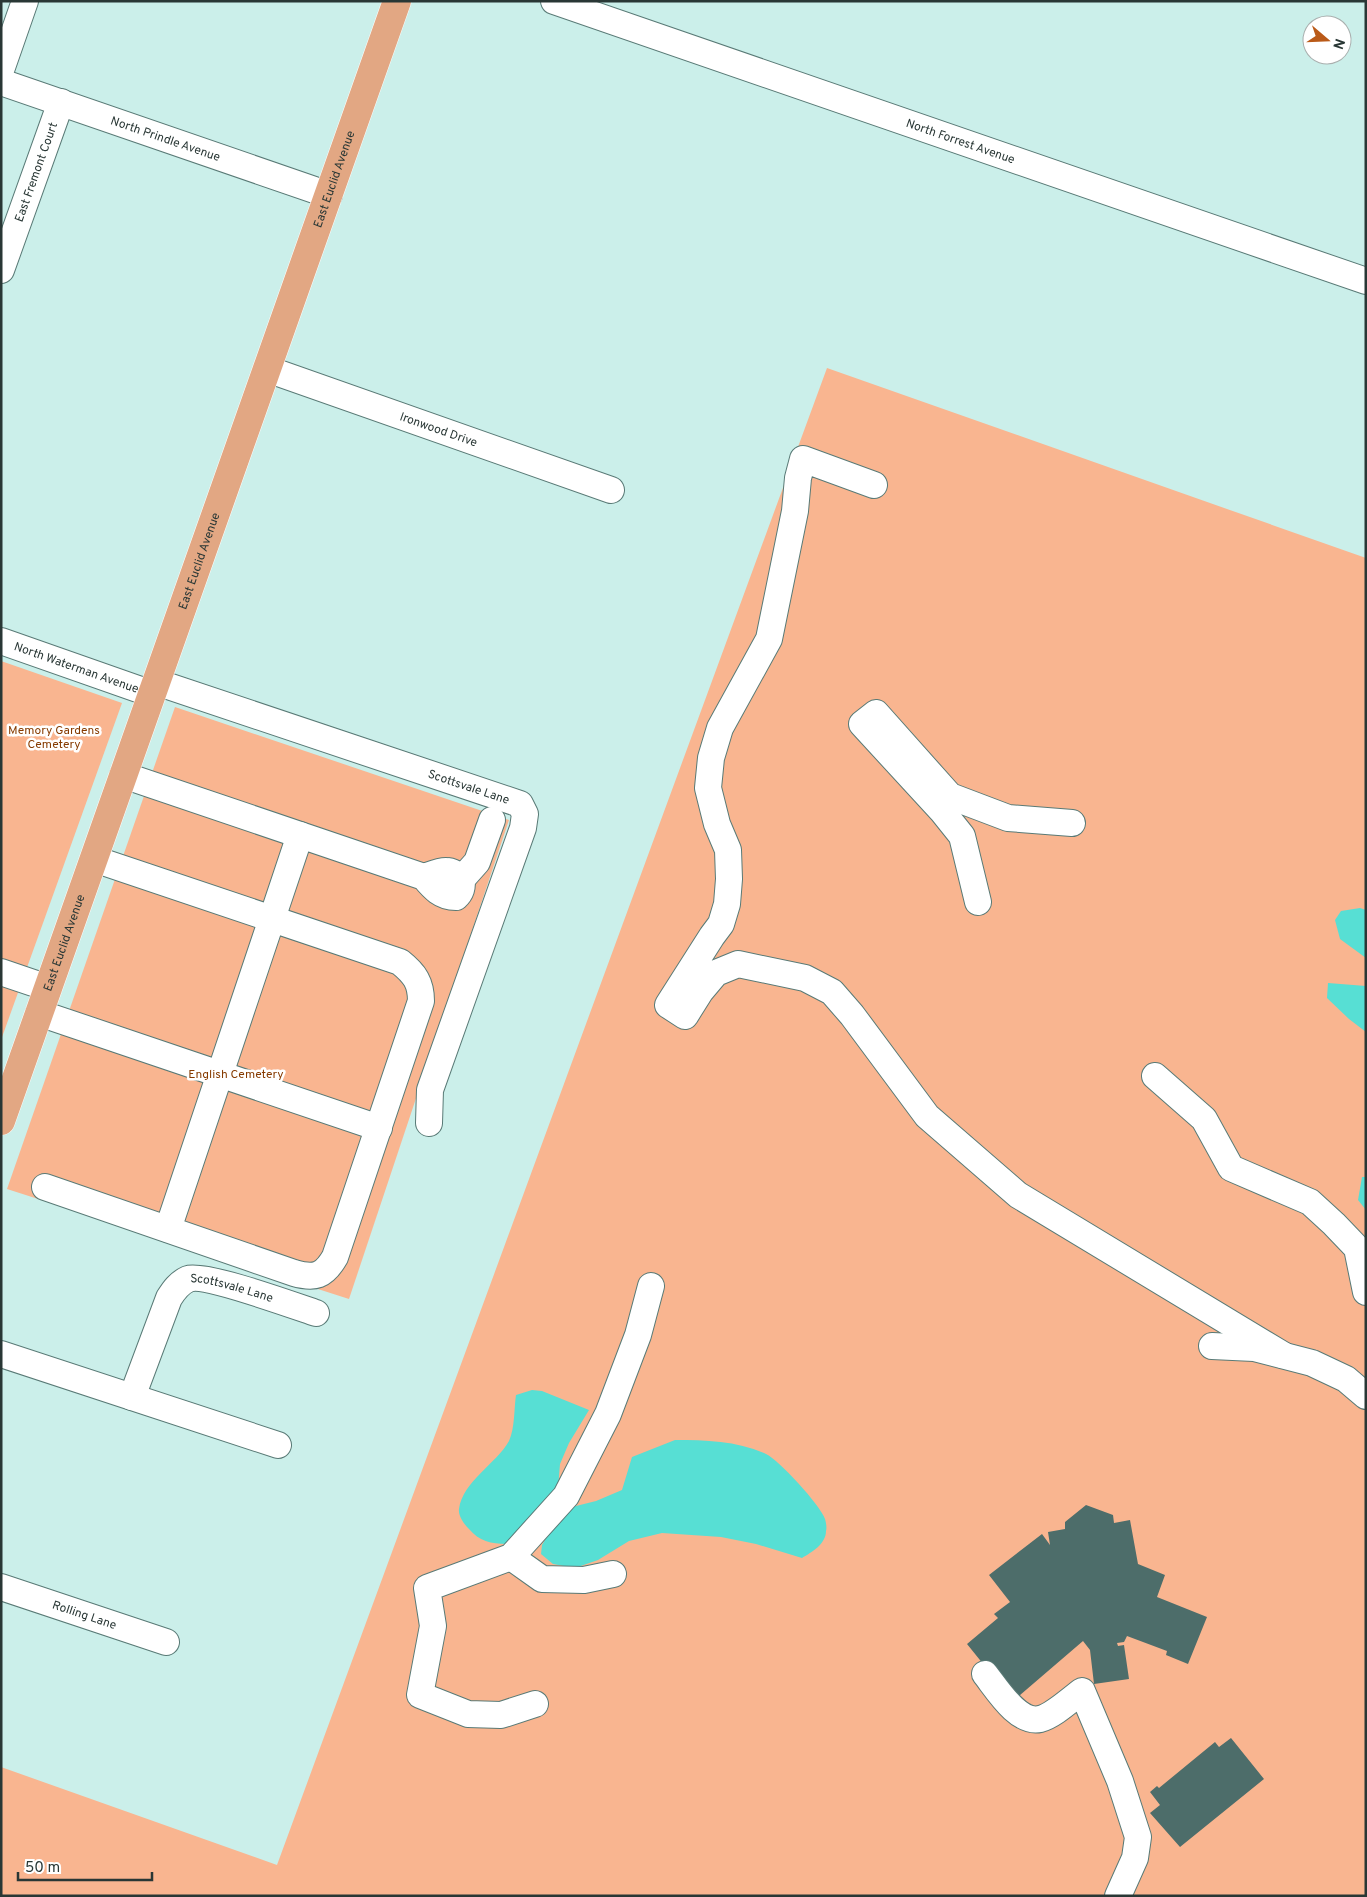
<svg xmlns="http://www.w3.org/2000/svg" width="1367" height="1897" viewBox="0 0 1367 1897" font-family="Overpass,sans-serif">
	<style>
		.green { fill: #f9b590 }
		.water { fill: #57dfd4 }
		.building { fill: #4d6d6a }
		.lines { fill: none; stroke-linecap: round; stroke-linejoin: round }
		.minor-casing { stroke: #597a76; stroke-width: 28 }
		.major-casing { stroke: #fff; stroke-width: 29 }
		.minor { stroke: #fff; stroke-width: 26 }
		.major { stroke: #e2a783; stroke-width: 28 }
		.labels { text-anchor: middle; stroke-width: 5; stroke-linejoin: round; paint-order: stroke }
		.street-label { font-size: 12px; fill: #293735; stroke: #fff }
		.park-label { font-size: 12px; fill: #863b01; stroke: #fff }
	</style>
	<rect width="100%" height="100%" fill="#cbefea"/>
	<g class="green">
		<path d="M827,368l539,190v1338h-1365v-129l276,98z"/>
		<path d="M1,661l121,42 -121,337z"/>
		<path d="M175,707l334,113 -160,479 -342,-110z"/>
	</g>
	<g class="water">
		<path d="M1360,908l6,2v48l-26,-19 -5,-19 6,-9z"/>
		<path d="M1328,983l38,3v46l-17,-13 -22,-21z"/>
		<path d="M1362,1177h4v33l-8,-10z"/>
		<path d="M532,1390l10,1 47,19 -20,33 -9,21 -2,24 -51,56c-16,0 -28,-3 -38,-15 -5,-5 -11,-13 -10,-20 4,-28 37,-45 50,-68 6,-13 5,-33 7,-46z"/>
		<path d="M675,1440c31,0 63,1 91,14 13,6 54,51 59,65 1,3 2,9 1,12 0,13 -14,21 -24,27l-46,-14 -35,-7 -59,-4 -33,8 -31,19 -23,8 -22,-4 -12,-10 1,-9 22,-36 32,-8 26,-11 10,-33z"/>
	</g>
	<g class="building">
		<path d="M1086,1505l27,10 1,8 16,-3 8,44 27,11 -8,22 50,20 -19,47 -22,-9 1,-4 -40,-15 -3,6 -7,1 1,3 6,-1 5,34 -35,5 -4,-34 -7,-9 -70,60 -46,-57 31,-26 -4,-4 16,-12 -21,-27 53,-41 8,11 -2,-13 17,-3v-7z"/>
		<path d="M1231,1738l33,41 -84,68 -30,-34 10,-8 -10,-13 7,-6 2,2 56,-46 4,5z"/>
	</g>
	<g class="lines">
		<defs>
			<g id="minor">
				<path id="s1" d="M554,1l812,280"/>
				<path d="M1,70l24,-69"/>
				<path id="s2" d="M1,82l328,113"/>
				<path id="s3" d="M1,270l60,-168"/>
				<path id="s4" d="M267,369l344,121"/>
				<path d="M874,485l-71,-26 -5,19 -3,33 -26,128 -49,89 -9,30 -3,30 9,36 11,26 1,29 -2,25 -6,20 -9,12 -44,69 17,11 15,-24 16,-19 22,-9 67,14 27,14 20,23 75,101 91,79 265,160"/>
				<path id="s5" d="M1,641l151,53"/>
				<path id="s6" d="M156,682l364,122 5,10 -2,14 -93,262 -1,33"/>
				<path d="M123,775l301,102c9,11 17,20 32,20 10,-9 7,-24 -9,-26 -6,-1 -17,4 -23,6"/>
				<path d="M461,880l16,-18 15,-42"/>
				<path d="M978,902l-16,-66 -20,-25 -80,-87 14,-11 74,83 58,22 64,5"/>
				<path d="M1,972l47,16"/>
				<path d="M39,1013l340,115"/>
				<path d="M1155,1076l49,43 27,49 79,34 24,22 23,24 9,44"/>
				<path d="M45,1187l249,86c21,6 30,3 41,-16l86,-256c0,-18 -6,-27 -21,-39l-306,-103"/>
				<path d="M168,1229l132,-394"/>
				<path d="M1212,1346l42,2 58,15 34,16 20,17"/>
				<path d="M1,1354l277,91"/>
				<path id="s7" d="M132,1397l37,-99c5,-8 10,-15 19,-19 16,-6 107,27 128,34"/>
				<path d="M511,1557l31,22 42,1 29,-6"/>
				<path id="s8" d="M1,1587l165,55"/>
				<path d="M985,1674c12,15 33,50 55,45 13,-3 31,-20 42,-28l38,90 18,56 -3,21 -17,38"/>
				<path d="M535,1704l-34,11 -33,-1 -48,-19 13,-69 -6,-38 84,-31 55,-61 42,-82 30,-79 13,-49"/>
			</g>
			<g id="major">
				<path id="s9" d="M1,1121l396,-1120"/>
			</g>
		</defs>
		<use href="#minor" class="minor-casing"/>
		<use href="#major" class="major-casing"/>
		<use href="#minor" class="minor"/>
		<use href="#major" class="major"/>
	</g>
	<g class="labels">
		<g class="street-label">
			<text dy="4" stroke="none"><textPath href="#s2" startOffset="174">North Prindle Avenue</textPath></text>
			<text dy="4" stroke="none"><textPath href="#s1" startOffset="430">North Forrest Avenue</textPath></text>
			<text dy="4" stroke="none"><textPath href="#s3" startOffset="104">East Fremont Court</textPath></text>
			<text dy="4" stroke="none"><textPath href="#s9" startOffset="999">East Euclid Avenue</textPath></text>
			<text dy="4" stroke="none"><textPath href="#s4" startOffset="182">Ironwood Drive</textPath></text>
			<text dy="4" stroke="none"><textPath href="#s9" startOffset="594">East Euclid Avenue</textPath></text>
			<text dy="4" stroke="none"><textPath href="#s5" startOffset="80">North Waterman Avenue</textPath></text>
			<text dy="4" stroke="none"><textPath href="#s6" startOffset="330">Scottsvale Lane</textPath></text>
			<text dy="4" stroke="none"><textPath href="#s9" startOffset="189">East Euclid Avenue</textPath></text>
			<text dy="4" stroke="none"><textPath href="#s7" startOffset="178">Scottsvale Lane</textPath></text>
			<text dy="4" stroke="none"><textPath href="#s8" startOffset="88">Rolling Lane</textPath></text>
		</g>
		<g class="park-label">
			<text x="54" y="734">Memory Gardens<tspan x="54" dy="14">Cemetery</tspan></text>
			<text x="236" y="1078">English Cemetery</text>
		</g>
	</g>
	<rect width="1367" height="1897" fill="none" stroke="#293735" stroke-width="5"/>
	<g transform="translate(1327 40) rotate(109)"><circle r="24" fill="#ffffff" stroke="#a9afae"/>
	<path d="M0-4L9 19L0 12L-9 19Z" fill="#ba5a18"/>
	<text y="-8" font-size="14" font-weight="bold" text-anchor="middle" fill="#293735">N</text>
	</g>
	<path d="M18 1872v8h134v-8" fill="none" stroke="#293735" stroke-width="2.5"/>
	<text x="25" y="1872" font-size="15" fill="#293735" stroke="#ffffff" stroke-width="4" paint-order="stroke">50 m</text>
</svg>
